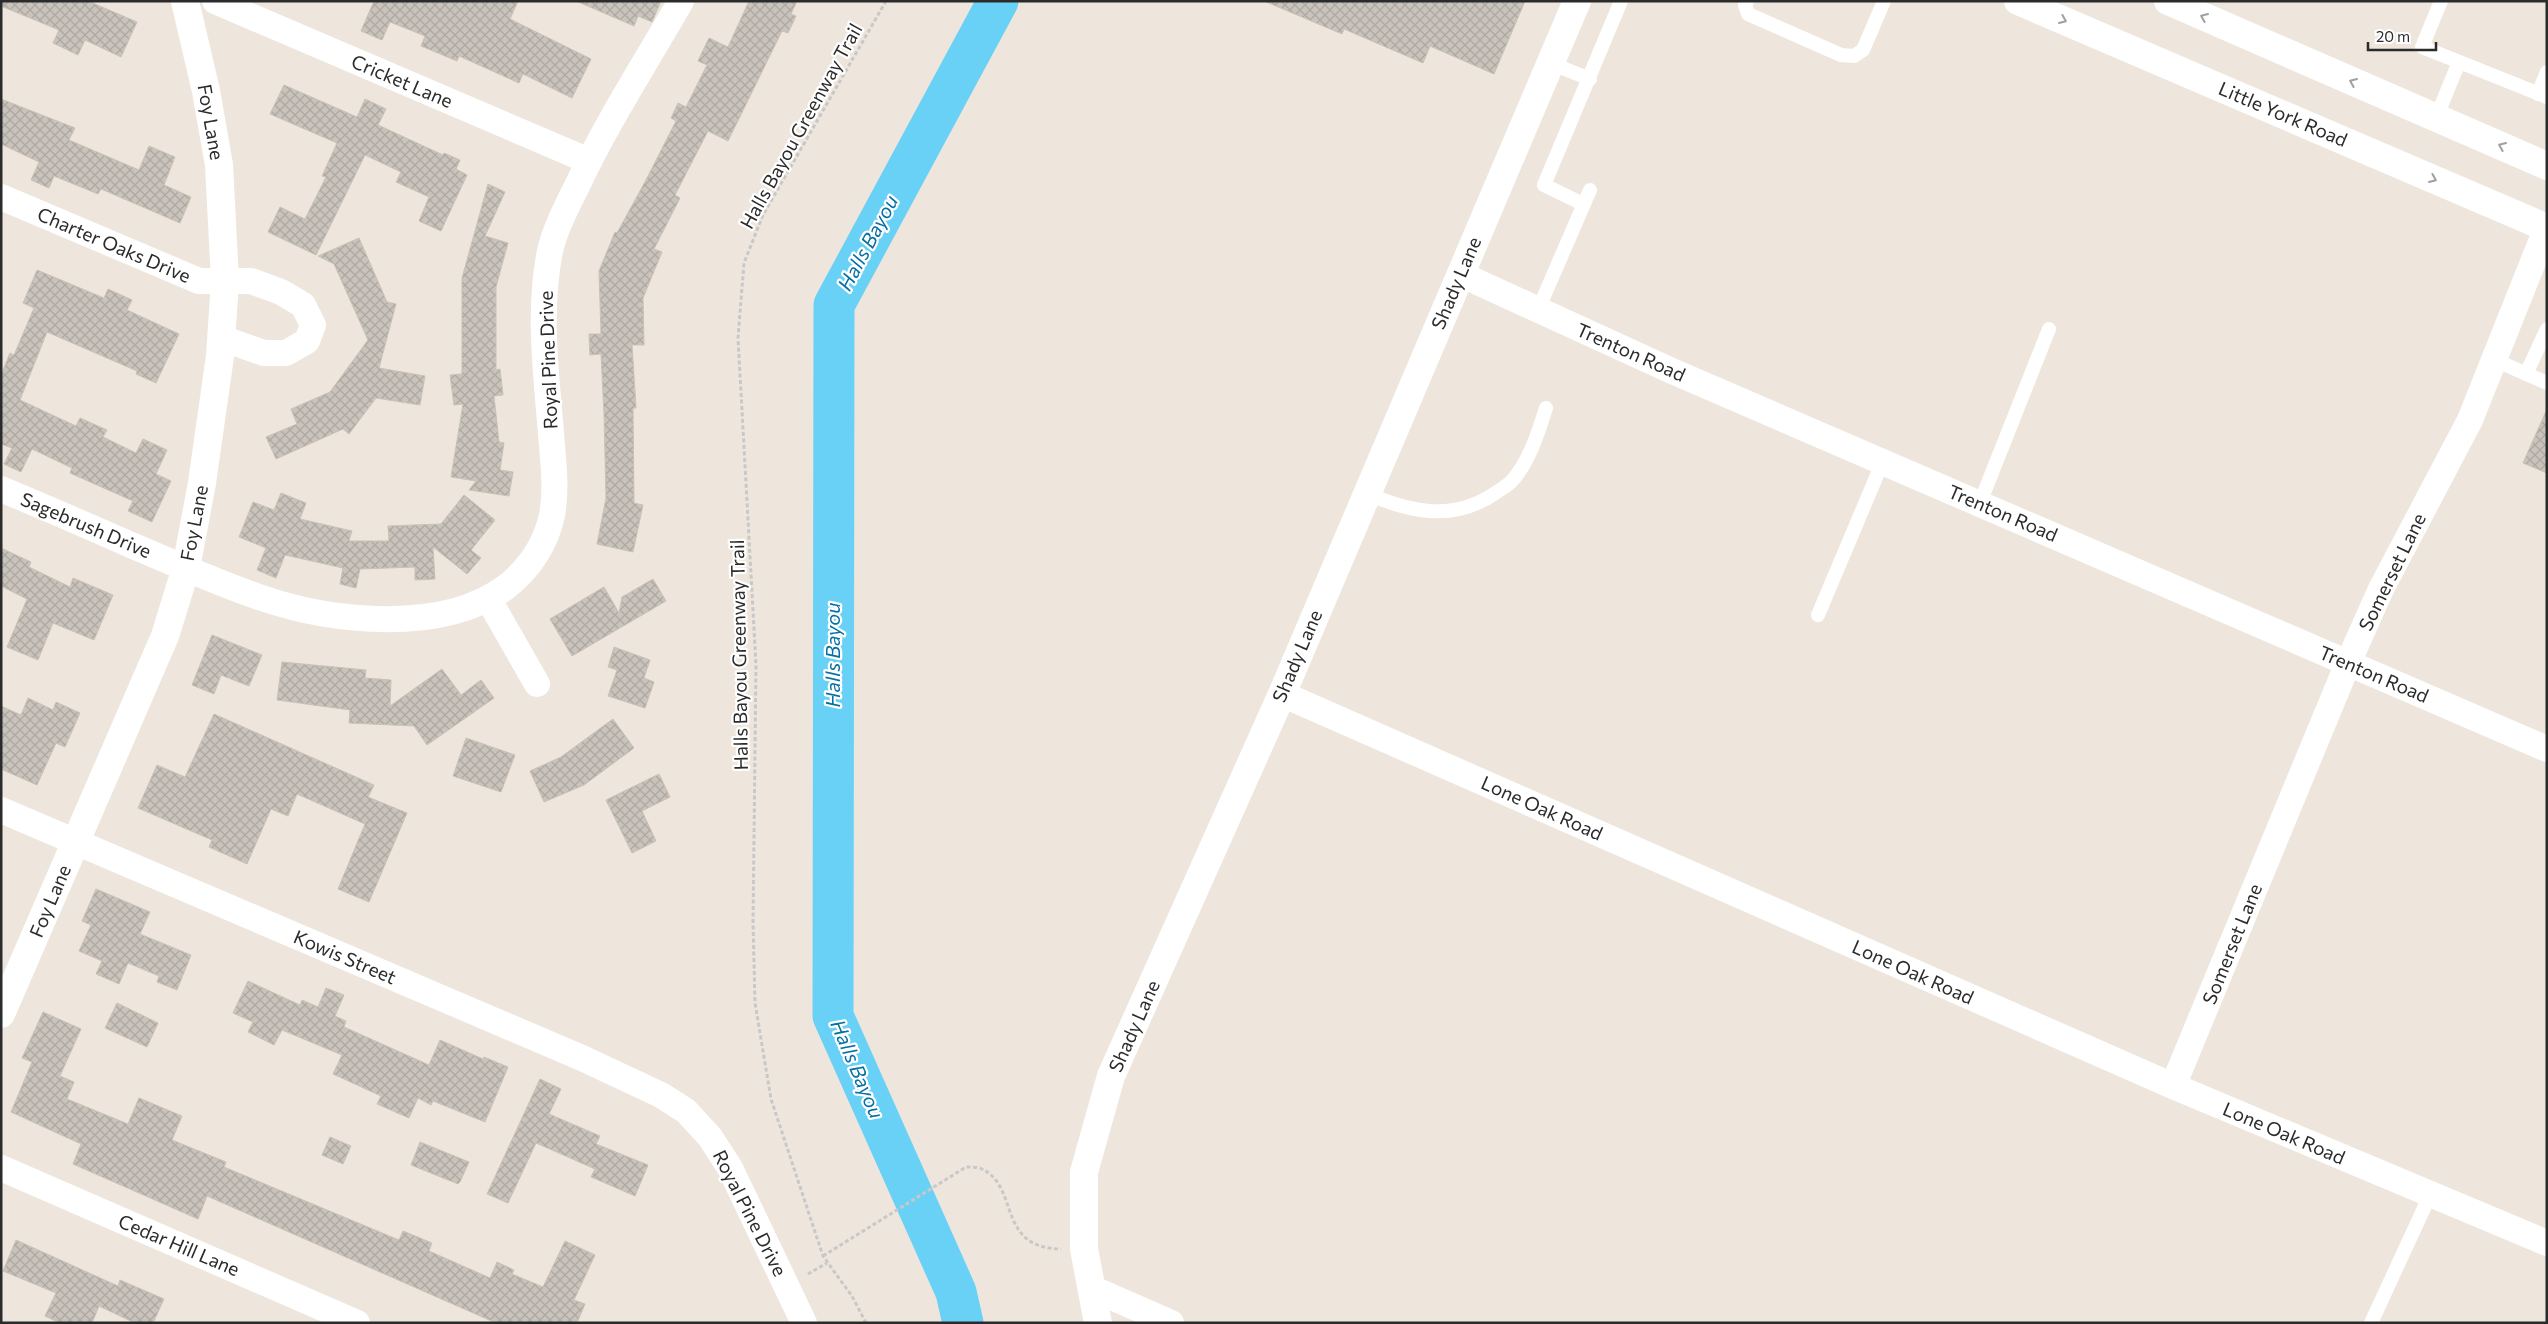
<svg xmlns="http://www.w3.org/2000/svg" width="2548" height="1324" viewBox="0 0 2548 1324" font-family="Commissioner,sans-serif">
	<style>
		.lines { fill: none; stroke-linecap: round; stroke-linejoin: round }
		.river { stroke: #69d1f6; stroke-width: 41 }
		.building { fill: url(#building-cross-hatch); stroke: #c9c2b6 }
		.path { stroke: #c8c8c8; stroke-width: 3; stroke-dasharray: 4 2.5; stroke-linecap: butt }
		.service { stroke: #fff; stroke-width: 14 }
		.minor { stroke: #fff; stroke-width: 26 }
		.tertiary { stroke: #fff; stroke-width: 28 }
		.secondary { stroke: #fff; stroke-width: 28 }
		.oneway { stroke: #a0a0a0 }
		.labels { text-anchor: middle; stroke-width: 4.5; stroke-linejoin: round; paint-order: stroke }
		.street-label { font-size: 19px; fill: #2b2b2b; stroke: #fff }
		.water-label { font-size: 20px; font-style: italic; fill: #066fa4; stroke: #fff }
	</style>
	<defs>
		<pattern id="building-cross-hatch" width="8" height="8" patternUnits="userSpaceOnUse" patternTransform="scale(1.25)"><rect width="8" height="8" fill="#c9c3bc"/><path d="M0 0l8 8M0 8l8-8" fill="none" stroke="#ada8a2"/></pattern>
	</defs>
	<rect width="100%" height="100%" fill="#eee6dc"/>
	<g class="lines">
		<path class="river" d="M963,1323l-7,-31 -123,-276 1,-711 164,-304"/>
	</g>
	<g class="building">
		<path d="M1,1h87l49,21 -16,35 -36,-17 -7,15 -25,-12 6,-13 -58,-24z"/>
		<path d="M374,1h144l-8,18 81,40 -19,39 -49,-24 -4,9 -60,-27 -2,5 -36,-15 4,-10 -35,-14 -8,18 -21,-9z"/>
		<path d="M576,1h85l-9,21 -14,-6 -4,10z"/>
		<path d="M749,1h48l-6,13 5,2 -8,17 -6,-2 -54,110 -20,-10 -33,64 5,3 -26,51 8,3 -19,46 1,47h-12l4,63h-3l1,95 9,2 -10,47 -36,-8 9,-46 -2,-84 -3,-60 -11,1 -1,-21h12l-2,-63 16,-39 2,1 29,-53 30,-59 -5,-3 7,-15 8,4 21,-42 -9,-4 11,-23 19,9z"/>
		<path d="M1264,1h261l-31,73 -64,-28 -7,17 -79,-34 -2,5z"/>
		<path d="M284,85l73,32 8,-18 21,10 -8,16 65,30 1,-2 16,7 -4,9 11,6 -26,56 -22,-10 10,-24 -33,-15 5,-10 -36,-17 -49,100 -48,-23 12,-25 25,12 21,-42 -4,-1 15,-33 -67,-29z"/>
		<path d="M1,99l74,29 -6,12 70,30 10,-24 26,11 -11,28 27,12 -11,26 -79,-34 -3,5 -44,-18 -5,12 -18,-8 8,-18 -38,-18z"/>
		<path d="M488,184l17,8 -20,44 23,7 -12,44v83l4,-1 3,26 -9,1 5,46 5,1 -4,27 13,2 -4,24 -40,-6 7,-9 -25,-4 12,-73 -9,1 -4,-30 12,-1v-96z"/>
		<path d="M359,238l28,64 9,2 -17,64 46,8 -5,29 -44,-7 -27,36 -6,-5 -67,30 -10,-22 31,-13 -6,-15 39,-17 38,-52 -34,-76 -16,-8z"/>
		<path d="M37,270l67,28 4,-9 24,11 -5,10 52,24 -23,49 -20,-9 1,-3 -90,-39 -27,68 56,26 4,-8 27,12 -4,7 33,16 7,-14 24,11 -11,24 15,7 -19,41 -24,-11 5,-10 -63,-28 2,-5 -40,-19 -11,23 -17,-8 8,-16 -11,-4v-69l9,-22 4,2 20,-47 -11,-5z"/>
		<path d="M2547,409v64l-24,-10z"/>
		<path d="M281,493l25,10 -6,16 52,12 -3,10h40l-1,-15 53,-2 23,-29 31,25 -24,30 10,8 -14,16 -34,-27 2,32 -20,1v-13l-55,2 -4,19 -16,-4 3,-16 -58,-13 -9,23 -19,-8 9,-22 -27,-11 14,-35 21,8z"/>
		<path d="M1,548l30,14 -2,5 41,20 3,-9 40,17 -19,45 -41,-17 -15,37 -31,-13 20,-48 -26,-13z"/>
		<path d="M653,579l13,22 -94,55 -22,-37 54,-32 15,26 3,-16z"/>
		<path d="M212,635l50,20 -13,31 -28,-11 -7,19 -22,-9z"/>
		<path d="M614,647l36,13 -6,18 10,4 -9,26 -37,-12 9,-26 -9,-3z"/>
		<path d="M282,662l84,8 -1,8 26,2 -1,26 52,-37 19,26 20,-15 13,18 -67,47 -13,-19 -65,-3 1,-13 -73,-10z"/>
		<path d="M28,698l25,12 3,-8 24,11 -15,34 -9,-4 -19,42 -36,-16v-63l20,9z"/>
		<path d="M214,714l160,71 -6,12 39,16 -38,89 -31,-13 27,-65 -68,-30 -9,22 -17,-7 -24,55 -38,-17 3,-7 -74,-32 19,-43 28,12z"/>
		<path d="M613,719l21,29 -50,37 -40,17 -14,-31 31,-14z"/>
		<path d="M466,738l49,17 -14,37 -48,-16z"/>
		<path d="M659,774l11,23 -28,14 14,30 -24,12 -26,-53z"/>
		<path d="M96,889l54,23 -10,22 51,21 -14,35 -20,-8 2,-6 -31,-13 -9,21 -23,-10 6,-13 -23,-10 12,-26 -9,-4z"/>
		<path d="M248,981l52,24 2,-5 16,7 8,-19 18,7 -9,21 11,5 -2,6 85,38 11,-25 43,19 1,-2 24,10 -23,55 -52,-21 -2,4 -13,-7 -9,20 -32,-14 4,-8 -48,-22 9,-19 -60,-25 -8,15 -26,-13 5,-10 -20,-9z"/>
		<path d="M117,1003l41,20 -11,24 -42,-19z"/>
		<path d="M43,1012l38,17 -21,47 14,6 -7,17 61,25 11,-26 43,18 -10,24 54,22 -2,5 175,73 4,-9 29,12 -3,8 61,27 7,-16 17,8 -2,4 31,13 22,-46 30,14 -21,45 11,4 -8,19h-81l-289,-127 -9,23 -125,-55 8,-20 -70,-32 21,-50 -10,-4z"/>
		<path d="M540,1079l21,10 -12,25 51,22 -4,8 52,21 -13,31 -44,-19 4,-8 -59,-26 -28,60 -21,-9z"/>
		<path d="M330,1137l21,9 -8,18 -21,-9z"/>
		<path d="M420,1142l49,20 -9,20 -2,2 -47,-19z"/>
		<path d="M16,1240l102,46 2,-6 44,19 -11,24h-18l-36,-17 -7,17h-32l-15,-7 11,-23 -53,-22z"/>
	</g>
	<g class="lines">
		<g class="path">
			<path d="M823,1256l143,-89c5,0 12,0 16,2 38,18 14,79 79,80"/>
			<path d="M808,1274l19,-11"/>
			<path d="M866,1323l-14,-27 -29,-40 -52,-157 -16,-96 -2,-81 3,-257 -18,-327 6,-75 19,-48 123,-214"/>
		</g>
		<g class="service">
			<path d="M1747,1l-2,4 3,9 93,41 13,1 9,-6 21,-49"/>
			<path d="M2441,1l-19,46 125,50"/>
			<path d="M1550,63l40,16"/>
			<path d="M2538,94l9,-22"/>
			<path d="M2436,118l23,-56"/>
			<path d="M1583,204l-39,-19 77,-184"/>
			<path d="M1538,310l52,-120"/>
			<path d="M2495,360l52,23"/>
			<path d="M2526,374l21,-45"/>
			<path d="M1366,493c45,20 88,29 131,-1 4,-3 11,-7 15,-11 18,-21 26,-48 34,-73"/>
			<path d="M1980,503l69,-174"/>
			<path d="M1818,615l65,-154"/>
			<path d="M2371,1323l60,-130"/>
		</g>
		<g class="minor">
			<path d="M215,1l374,160"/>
			<path d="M1,197l198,84h52l30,11 22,13 10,20 -6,16 -21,12h-22l-43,-15"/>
			<path d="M1460,274l212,97 875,378"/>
			<path d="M1,489c43,18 87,37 130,56 43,18 86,38 131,53 70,24 181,36 244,-11 23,-18 40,-43 46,-72 5,-27 1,-55 -1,-82 -5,-61 -13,-122 -1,-182 5,-22 17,-45 27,-65 30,-64 69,-124 104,-185"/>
			<path d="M489,600l48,84"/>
			<path d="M1282,694l891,392 374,157"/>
			<path d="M1,810l581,248 79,37 25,16 24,26 20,31 74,155"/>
			<path d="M2173,1086l175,-423 33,-74 89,-169 77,-193"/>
			<path d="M1,1168l356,155"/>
			<path d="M1091,1288l80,35"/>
		</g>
		<g class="tertiary">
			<path d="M1,1014l164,-378 21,-68 16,-85 18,-127 5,-75 -6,-116 -13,-74 -21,-90"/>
			<path d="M1098,1323l-14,-74v-77l27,-96 171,-382 295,-693"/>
		</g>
		<g class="secondary">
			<path d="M2018,1l529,227"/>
			<path d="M2168,1l379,165"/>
		</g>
	</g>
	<defs><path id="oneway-chevron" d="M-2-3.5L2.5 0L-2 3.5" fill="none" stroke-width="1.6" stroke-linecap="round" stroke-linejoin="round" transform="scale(1.25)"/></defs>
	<g class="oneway">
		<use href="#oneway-chevron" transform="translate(2204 17) rotate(-157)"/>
		<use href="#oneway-chevron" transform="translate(2063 20) rotate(23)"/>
		<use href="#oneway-chevron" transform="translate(2353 82) rotate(-157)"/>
		<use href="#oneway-chevron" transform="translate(2502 146) rotate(-157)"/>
		<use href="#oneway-chevron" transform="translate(2433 179) rotate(23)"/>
	</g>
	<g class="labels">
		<g class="street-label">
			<text transform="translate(402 81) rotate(23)" y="7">Cricket Lane</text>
			<text transform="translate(2283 114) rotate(23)" y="7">Little York Road</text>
			<text transform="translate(211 122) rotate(80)" y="7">Foy Lane</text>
			<text transform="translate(801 126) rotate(-61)" y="7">Halls Bayou Greenway Trail</text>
			<text transform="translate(114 245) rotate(23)" y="7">Charter Oaks Drive</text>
			<text transform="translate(1456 283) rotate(-67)" y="7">Shady Lane</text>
			<text transform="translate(1631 352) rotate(24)" y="7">Trenton Road</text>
			<text transform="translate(548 360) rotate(-92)" y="7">Royal Pine Drive</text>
			<text transform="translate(2003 513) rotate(23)" y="7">Trenton Road</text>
			<text transform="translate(194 523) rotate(-79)" y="7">Foy Lane</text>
			<text transform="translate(86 525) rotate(23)" y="7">Sagebrush Drive</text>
			<text transform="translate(2392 572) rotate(-64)" y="7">Somerset Lane</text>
			<text transform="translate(739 655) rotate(-91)" y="7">Halls Bayou Greenway Trail</text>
			<text transform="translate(1297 656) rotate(-67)" y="7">Shady Lane</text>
			<text transform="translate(2374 674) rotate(23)" y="7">Trenton Road</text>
			<text transform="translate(1542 808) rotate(24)" y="7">Lone Oak Road</text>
			<text transform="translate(50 901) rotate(-67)" y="7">Foy Lane</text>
			<text transform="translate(2232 944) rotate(-68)" y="7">Somerset Lane</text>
			<text transform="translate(345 957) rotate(23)" y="7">Kowis Street</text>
			<text transform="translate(1913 972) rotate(24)" y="7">Lone Oak Road</text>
			<text transform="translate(1134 1026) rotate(-66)" y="7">Shady Lane</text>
			<text transform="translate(2284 1133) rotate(23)" y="7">Lone Oak Road</text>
			<text transform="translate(750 1213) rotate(63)" y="7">Royal Pine Drive</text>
			<text transform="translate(179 1245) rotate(23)" y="7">Cedar Hill Lane</text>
		</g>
		<g class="water-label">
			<text transform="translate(868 243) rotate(-62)" y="7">Halls Bayou</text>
			<text transform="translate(833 655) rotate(-90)" y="7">Halls Bayou</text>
			<text transform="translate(857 1069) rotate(67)" y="7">Halls Bayou</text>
		</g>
	</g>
	<rect width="2548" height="1324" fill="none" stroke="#2b2b2b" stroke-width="5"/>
	<path d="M2368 42v8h68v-8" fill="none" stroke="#2b2b2b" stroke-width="2.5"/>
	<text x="2376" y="42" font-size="15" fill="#2b2b2b" stroke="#ffffff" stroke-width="4" paint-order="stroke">20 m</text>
</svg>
